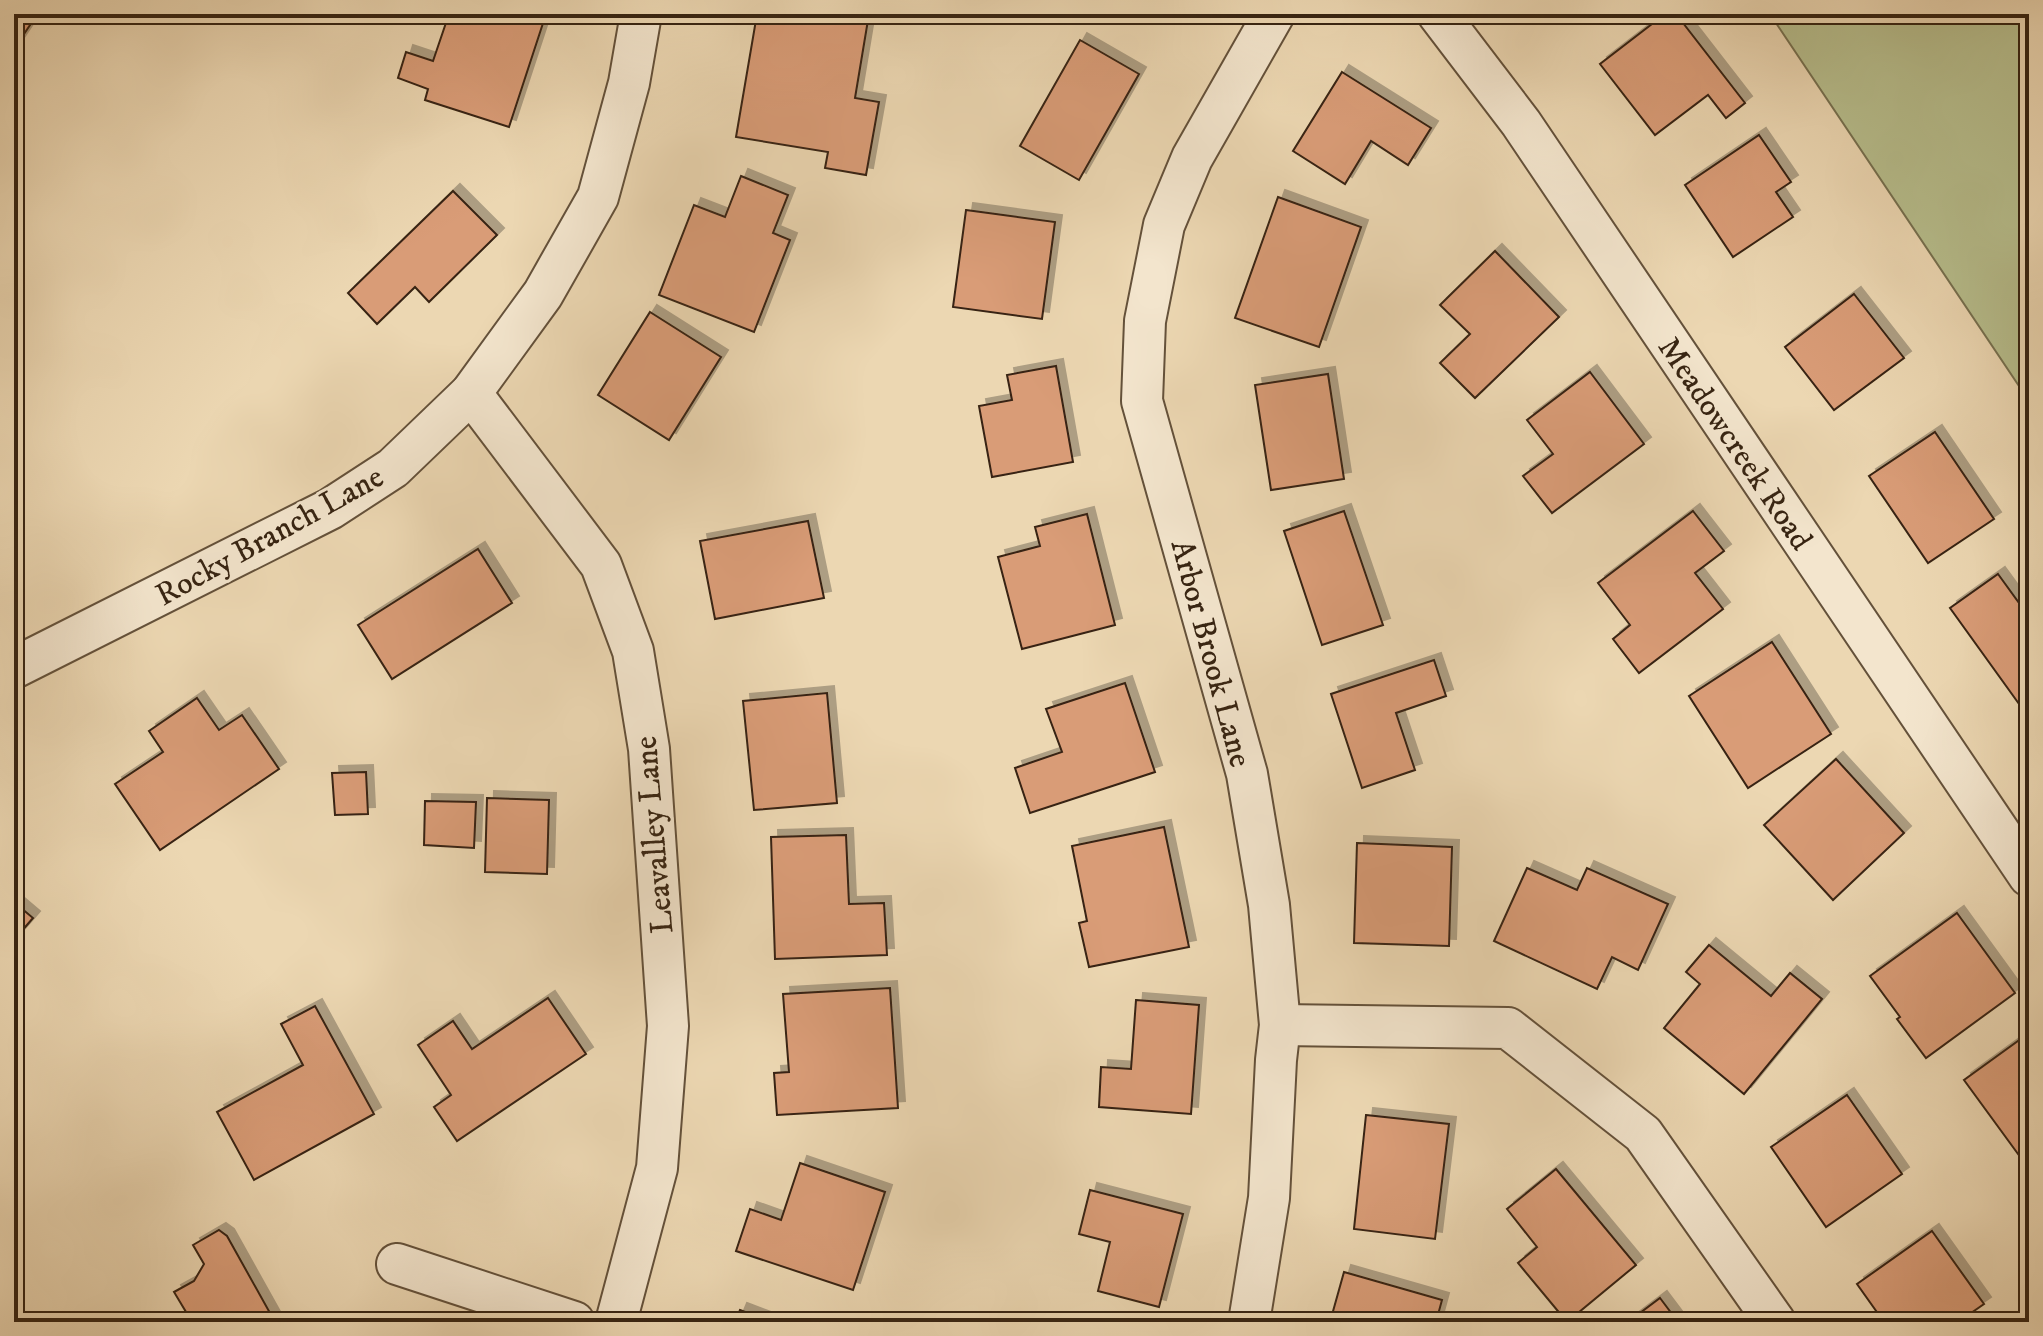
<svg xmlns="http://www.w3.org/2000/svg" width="2043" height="1336" viewBox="0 0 2043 1336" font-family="'IM FELL DW Pica',serif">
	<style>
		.green { fill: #b7be8d; stroke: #777150; stroke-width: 2 }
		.building { fill: #d99c77; stroke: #372412; stroke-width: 2; filter: url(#shadow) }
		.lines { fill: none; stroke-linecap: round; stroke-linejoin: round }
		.minor-casing { stroke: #64513a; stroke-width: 44 }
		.minor { stroke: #f3e5cd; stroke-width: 40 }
		.labels { text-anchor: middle; stroke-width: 6; stroke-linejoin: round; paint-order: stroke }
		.street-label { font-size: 32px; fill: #372412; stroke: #f3e5cd }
	</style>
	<defs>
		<filter id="shadow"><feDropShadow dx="7" dy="-7" stdDeviation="0" flood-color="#0004"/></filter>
	</defs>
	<rect width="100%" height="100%" fill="#ecd7b2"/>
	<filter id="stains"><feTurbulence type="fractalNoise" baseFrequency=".0025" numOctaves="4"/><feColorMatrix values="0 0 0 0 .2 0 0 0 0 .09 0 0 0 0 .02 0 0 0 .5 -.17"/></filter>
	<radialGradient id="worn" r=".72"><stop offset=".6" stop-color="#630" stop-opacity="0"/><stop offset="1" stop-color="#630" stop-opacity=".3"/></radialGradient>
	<path class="green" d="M1770,14h259v387z"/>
	<g class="building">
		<path d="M14,14h5l13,8 -18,27z"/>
		<path d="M449,14h97l-37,113 -84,-27 3,-11 -30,-11 8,-26 27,9z"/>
		<path d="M757,14h112l-14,84 24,4 -13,73 -41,-7 3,-16 -92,-15z"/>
		<path d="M1665,14h11l69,89 -19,15 -18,-23 -53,40 -55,-71z"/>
		<path d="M1080,40l59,34 -60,106 -59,-34z"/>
		<path d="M1342,72l89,56 -23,37 -37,-24 -26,43 -52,-33z"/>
		<path d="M1759,135l32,47 -15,10 17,25 -60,40 -48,-72z"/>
		<path d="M741,176l47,19 -15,38 17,7 -36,92 -95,-37 35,-90 31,12z"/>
		<path d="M453,191l44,44 -68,67 -14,-15 -38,37 -29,-31z"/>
		<path d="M1278,197l83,30 -42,120 -84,-29z"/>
		<path d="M966,210l89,12 -13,97 -89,-12z"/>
		<path d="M1495,251l64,66 -84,81 -35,-35 30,-29 -30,-29z"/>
		<path d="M1854,294l50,64 -70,52 -49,-63z"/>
		<path d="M650,312l71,45 -52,83 -71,-45z"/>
		<path d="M1056,366l17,96 -81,15 -13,-71 33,-6 -5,-25z"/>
		<path d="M1590,372l54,72 -92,69 -29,-37 30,-22 -26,-34z"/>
		<path d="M1328,374l16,105 -73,11 -16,-105z"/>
		<path d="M1935,432l59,87 -66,44 -59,-87z"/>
		<path d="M1344,511l39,114 -61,20 -38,-114z"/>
		<path d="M1693,511l31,40 -29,22 28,36 -84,64 -26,-34 17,-14 -32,-42z"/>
		<path d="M1087,514l28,111 -93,24 -24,-92 42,-11 -5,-19z"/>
		<path d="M808,521l16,77 -109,21 -15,-78z"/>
		<path d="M478,549l34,54 -120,76 -34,-54z"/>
		<path d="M1998,574l24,33 7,-5v112l-2,1 -77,-107z"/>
		<path d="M1772,642l59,92 -83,54 -59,-92z"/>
		<path d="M1434,660l12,36 -50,17 19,57 -53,18 -31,-94z"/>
		<path d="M1125,683l30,89 -125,41 -15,-45 47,-16 -16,-43z"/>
		<path d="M827,693l10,110 -83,7 -11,-109z"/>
		<path d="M197,698l22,32 23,-15 37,54 -119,81 -45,-66 48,-32 -14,-21z"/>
		<path d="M1836,759l68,74 -71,67 -69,-75z"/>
		<path d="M366,772l2,42 -33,1 -3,-42z"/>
		<path d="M487,798l62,2 -2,74 -62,-2z"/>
		<path d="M425,801l51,1 -2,46 -50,-3z"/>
		<path d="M1164,827l25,120 -100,20 -10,-44 8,-2 -15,-75z"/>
		<path d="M846,835l3,69 35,-1 3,52 -112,4 -4,-122z"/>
		<path d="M1357,843l95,4 -3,99 -95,-3z"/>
		<path d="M1527,868l50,22 10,-22 81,36 -30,66 -26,-13 -15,32 -103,-48z"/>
		<path d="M14,902l19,16 -19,22z"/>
		<path d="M1957,913l58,80 -89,65 -29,-39 3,-2 -30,-41z"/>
		<path d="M1709,945l62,51 19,-23 32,26 -78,95 -80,-66 36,-44 -14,-12z"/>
		<path d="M890,988l8,120 -121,7 -3,-42 15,-1 -6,-78z"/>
		<path d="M548,998l38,56 -129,87 -23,-34 17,-12 -33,-50 35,-24 19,28z"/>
		<path d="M1136,1000l63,5 -8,109 -92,-7 2,-40 30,2z"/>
		<path d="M315,1006l59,108 -120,66 -37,-68 86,-47 -22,-41z"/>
		<path d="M2029,1033v136l-65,-89z"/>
		<path d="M1847,1095l55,79 -76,53 -55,-80z"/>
		<path d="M1366,1115l83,9 -14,115 -81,-10z"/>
		<path d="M800,1163l85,29 -32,98 -117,-39 14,-42 31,11z"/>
		<path d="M1556,1169l80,96 -69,57 -49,-59 19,-16 -30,-38z"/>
		<path d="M1090,1190l93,24 -24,93 -61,-16 12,-49 -31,-8z"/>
		<path d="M219,1230l8,6 48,86h-95l9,-5 -15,-25 20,-11 10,-17 -11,-19z"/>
		<path d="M1932,1231l52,73 -26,18h-74l-27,-38z"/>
		<path d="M1344,1272l98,28 -6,22h-106z"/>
		<path d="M1660,1298l18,24h-50z"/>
		<path d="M740,1310l32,12h-37z"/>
	</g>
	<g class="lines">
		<defs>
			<g id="minor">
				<path d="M1438,14l83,109 508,753"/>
				<path d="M471,393l130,172 32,86 16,98 19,277 -11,142 -41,154"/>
				<path d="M14,668l316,-159 63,-41 78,-75 72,-99 55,-97 31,-114 12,-69"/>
				<path d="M1280,1025l228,3 135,106 132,188"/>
				<path d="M397,1264l177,58"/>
				<path d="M1249,1322l20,-124 7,-138 4,-35 -11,-120 -22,-131 -105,-373 3,-80 19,-96 28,-67 82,-144"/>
			</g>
		</defs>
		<use href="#minor" class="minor-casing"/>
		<use href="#minor" class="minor"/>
	</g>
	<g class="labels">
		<g class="street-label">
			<text transform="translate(1736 443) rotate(56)" y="11">Meadowcreek Road</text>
			<text transform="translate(269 535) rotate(-29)" y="11">Rocky Branch Lane</text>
			<text transform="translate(1212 653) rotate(75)" y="11">Arbor Brook Lane</text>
			<text transform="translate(653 835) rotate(-95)" y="11">Leavalley Lane</text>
		</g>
	</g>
	<rect width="2043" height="1336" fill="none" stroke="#ecd7b2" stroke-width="48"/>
	<rect x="16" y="16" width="2011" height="1304" fill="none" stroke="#372412" stroke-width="4"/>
	<rect x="24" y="24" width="1995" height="1288" fill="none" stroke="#372412" stroke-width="2"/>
	<rect width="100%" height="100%" filter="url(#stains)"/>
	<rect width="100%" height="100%" fill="url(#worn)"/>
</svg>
